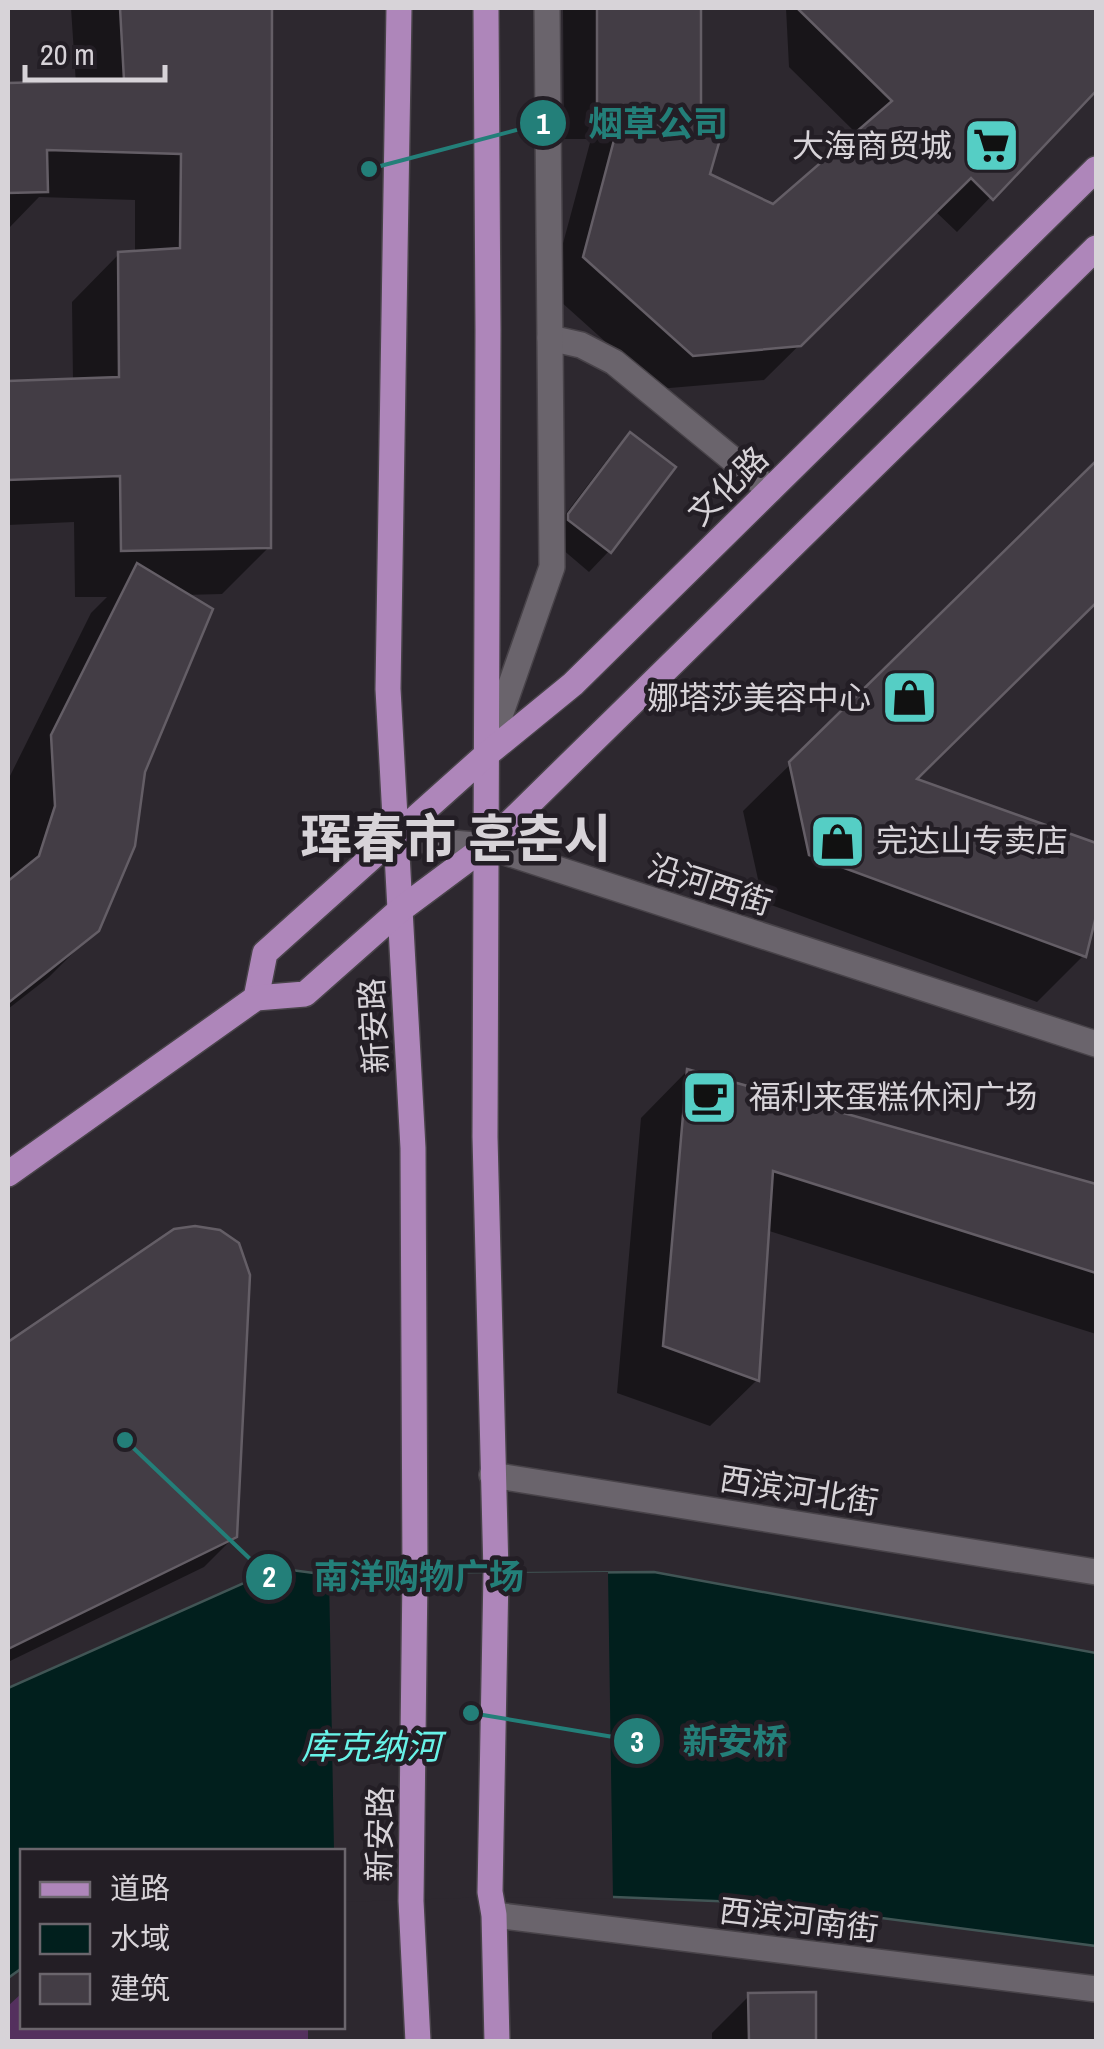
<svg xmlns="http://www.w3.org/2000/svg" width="1104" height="2049" viewBox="0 0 1104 2049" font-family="'Archivo Narrow','Noto Sans SC','Noto Sans KR',sans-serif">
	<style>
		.green { fill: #54305e }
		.water { fill: #011f1d; stroke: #415555; stroke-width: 2.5 }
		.pier { fill: #2d282f }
		.shadow { fill: #0007 }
		.building { fill: #433d45; stroke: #645e66; stroke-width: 2.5 }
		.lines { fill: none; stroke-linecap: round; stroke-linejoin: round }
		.minor-casing { stroke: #484349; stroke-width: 28 }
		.major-casing { stroke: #484349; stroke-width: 28 }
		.minor { stroke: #6a646c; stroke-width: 25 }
		.major { stroke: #ae86ba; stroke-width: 25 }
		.labels { text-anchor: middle; stroke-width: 9; stroke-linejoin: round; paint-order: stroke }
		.poi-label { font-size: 32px; fill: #d7d3d8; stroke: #231e25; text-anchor: end }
		.street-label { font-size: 32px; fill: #d7d3d8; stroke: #231e25 }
		.water-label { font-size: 35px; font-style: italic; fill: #68f3e8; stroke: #231e25 }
		.town-label { font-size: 52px; font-weight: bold; fill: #d7d3d8; stroke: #231e25 }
		.leader { fill: none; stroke: #237f79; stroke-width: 4 }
		.callout-dot { fill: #237f79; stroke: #231e25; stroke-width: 4 }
		.mark-label { font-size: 30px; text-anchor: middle; font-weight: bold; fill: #fff }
		.callout-label { font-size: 35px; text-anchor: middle; font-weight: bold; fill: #237f79; stroke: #231e25; stroke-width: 9; stroke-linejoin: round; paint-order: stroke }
	</style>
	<rect width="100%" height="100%" fill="#2d282f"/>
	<path class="green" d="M22,1993v33l286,1v14h-300v-35z"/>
	<path class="water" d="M291,1570l38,5 325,-3 442,81v293l-330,-43 -276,-11 -148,-40h-320v116l-14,10v-290l254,-113z"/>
	<path class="pier" d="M608,1572l5,327 -123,-2 -147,5 -1,-50 -8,-1 -5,-276z"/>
	<g class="shadow">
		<path d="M71,8h199l-1,539 -47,47 -38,1 -42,177 -45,157 -48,48 -41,32v-229l83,-167 16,-16h-32l-1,-75 -66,3v-141l65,-3 -1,-79 47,-48 16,-1v-53l-96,-3 -31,32v-143l68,-2z"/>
		<path d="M563,8h135l1,114 8,54 67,31 83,-73 -68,-67 -3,-59h310v79l-139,145 -22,-21 -171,169 -106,9 -108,-97 41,-153h-27z"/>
		<path d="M631,435l-22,116 -20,21 -41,-35 62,-81z"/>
		<path d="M1096,464v137l-183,179 183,66v59l-12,50 -47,47 -274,-100 -20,-91z"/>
		<path d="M687,1071l409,115v148l-330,-104 -9,150 -47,46 -93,-33 24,-275z"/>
		<path d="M175,1232l60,304 -31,31 -196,95v-317z"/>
		<path d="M749,1996l65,46h-102v-9z"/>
	</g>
	<g class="building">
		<path d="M120,8h152l-1,540 -150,3 -1,-75 -112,4v-99l111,-4 -1,-125 62,-4 1,-94 -134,-4 1,42 -40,1v-110l116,-3z"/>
		<path d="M597,8h104v112l24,2 -15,52 63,30 119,-103 -95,-93h299v83l-103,109 -22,-22 -170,168 -108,10 -110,-99 40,-151 -26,-1z"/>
		<path d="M630,432l46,35 -65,86 -43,-33v-6z"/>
		<path d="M1096,461v142l-179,176 179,64v73l-10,41 -277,-102 -20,-93z"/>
		<path d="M137,563l76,46 -68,163 -10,74 -36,85 -91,72v-122l31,-25 16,-50 -4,-71z"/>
		<path d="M687,1069l409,115v89l-323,-102 -14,210 -96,-35z"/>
		<path d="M195,1226l25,4 19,13 11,32 -13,262 -229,112v-307l166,-113z"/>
		<path d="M816,1992v50h-67l-1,-49z"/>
	</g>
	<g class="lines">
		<defs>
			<g id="minor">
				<path d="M550,338l31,7 33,17 156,128"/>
				<path d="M489,747l63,-180 -5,-559"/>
				<path d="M396,838l90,8 610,198"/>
				<path d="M492,1475l604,97"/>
				<path d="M494,1915l602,74"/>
			</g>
			<g id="major">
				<path d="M399,8l-11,681 25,459 2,426 -4,327 7,141"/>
				<path d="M486,8l2,322 -3,807 11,436 -6,319 4,23 3,127"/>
				<path d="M256,998l9,-45 221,-198 87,-71 523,-515"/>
				<path d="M8,1174l248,-176 49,-4 95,-84 86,-64 610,-598"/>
			</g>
		</defs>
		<use href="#minor" class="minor-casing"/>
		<use href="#major" class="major-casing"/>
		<use href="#minor" class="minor"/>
		<use href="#major" class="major"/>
	</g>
	<defs>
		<symbol id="supermarket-square" viewBox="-11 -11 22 22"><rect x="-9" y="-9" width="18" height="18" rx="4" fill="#55cec5" stroke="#231e25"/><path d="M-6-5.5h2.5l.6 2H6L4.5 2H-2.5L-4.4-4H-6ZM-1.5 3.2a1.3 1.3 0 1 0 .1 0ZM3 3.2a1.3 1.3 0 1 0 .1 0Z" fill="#111"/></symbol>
		<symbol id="shop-square" viewBox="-11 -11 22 22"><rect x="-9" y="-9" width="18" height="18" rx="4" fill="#55cec5" stroke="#231e25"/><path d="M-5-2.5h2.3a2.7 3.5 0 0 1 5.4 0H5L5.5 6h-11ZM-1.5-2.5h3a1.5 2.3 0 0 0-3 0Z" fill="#111"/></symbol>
		<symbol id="cafe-square" viewBox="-11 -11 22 22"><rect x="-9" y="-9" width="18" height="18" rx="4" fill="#55cec5" stroke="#231e25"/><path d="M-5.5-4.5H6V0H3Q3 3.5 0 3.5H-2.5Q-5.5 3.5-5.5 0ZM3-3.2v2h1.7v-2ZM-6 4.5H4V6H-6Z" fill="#111"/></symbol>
	</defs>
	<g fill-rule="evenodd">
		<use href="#supermarket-square" x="960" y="114" width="63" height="63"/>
		<use href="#shop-square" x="878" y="666" width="63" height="63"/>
		<use href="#shop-square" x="806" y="810" width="63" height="63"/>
		<use href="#cafe-square" x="678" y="1066" width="63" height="63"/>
	</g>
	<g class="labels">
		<g class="poi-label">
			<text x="952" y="157">大海商贸城</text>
			<text x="871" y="709">娜塔莎美容中心</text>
			<text x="876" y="852" text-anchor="start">完达山专卖店</text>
			<text x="749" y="1108" text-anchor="start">福利来蛋糕休闲广场</text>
		</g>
		<g class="street-label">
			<text transform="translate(728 486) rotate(-44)" y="11">文化路</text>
			<text transform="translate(710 885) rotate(18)" y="11">沿河西街</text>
			<text transform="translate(374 1026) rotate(-93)" y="11">新安路</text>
			<text transform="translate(799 1491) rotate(9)" y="11">西滨河北街</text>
			<text transform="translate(380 1834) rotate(-89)" y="11">新安路</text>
			<text transform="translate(799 1920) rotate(7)" y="11">西滨河南街</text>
		</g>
		<g class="water-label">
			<text x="371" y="1759">库克纳河</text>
		</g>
		<g class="town-label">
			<text x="456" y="857">珲春市 훈춘시</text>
		</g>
	</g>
	<path class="leader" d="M369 169L543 123M125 1440L269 1577M471 1713L637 1741"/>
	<g class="callout-dot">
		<circle cx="369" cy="169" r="10"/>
		<circle cx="125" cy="1440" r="10"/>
		<circle cx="471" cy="1713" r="10"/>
		<circle cx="543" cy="123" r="25"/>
		<circle cx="269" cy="1577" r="25"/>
		<circle cx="637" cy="1741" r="25"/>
	</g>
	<g class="mark-label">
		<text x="543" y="134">1</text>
		<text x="269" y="1587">2</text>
		<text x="637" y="1752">3</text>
	</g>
	<g class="callout-label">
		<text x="658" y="136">烟草公司</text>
		<text x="419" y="1589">南洋购物广场</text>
		<text x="735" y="1754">新安桥</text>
	</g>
	<rect width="1104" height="2049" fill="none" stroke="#d7d3d8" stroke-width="20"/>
	<rect x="20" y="1849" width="325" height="180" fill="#231e25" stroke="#6b666d" stroke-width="2.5"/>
	<rect x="40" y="1882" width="50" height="15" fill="#ae86ba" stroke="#6b666d" stroke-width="2.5"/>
	<text x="110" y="1899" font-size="30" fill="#d7d3d8">道路</text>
	<rect x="40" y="1924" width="50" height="30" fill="#011f1d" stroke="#6b666d" stroke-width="2.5"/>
	<text x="110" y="1949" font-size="30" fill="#d7d3d8">水域</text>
	<rect x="40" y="1974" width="50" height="30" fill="#433d45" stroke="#6b666d" stroke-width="2.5"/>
	<text x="110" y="1999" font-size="30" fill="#d7d3d8">建筑</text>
	<path d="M25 65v15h140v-15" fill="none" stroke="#d7d3d8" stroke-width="5"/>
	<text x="40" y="65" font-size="30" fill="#d7d3d8" stroke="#231e25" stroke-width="8" paint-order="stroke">20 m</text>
</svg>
